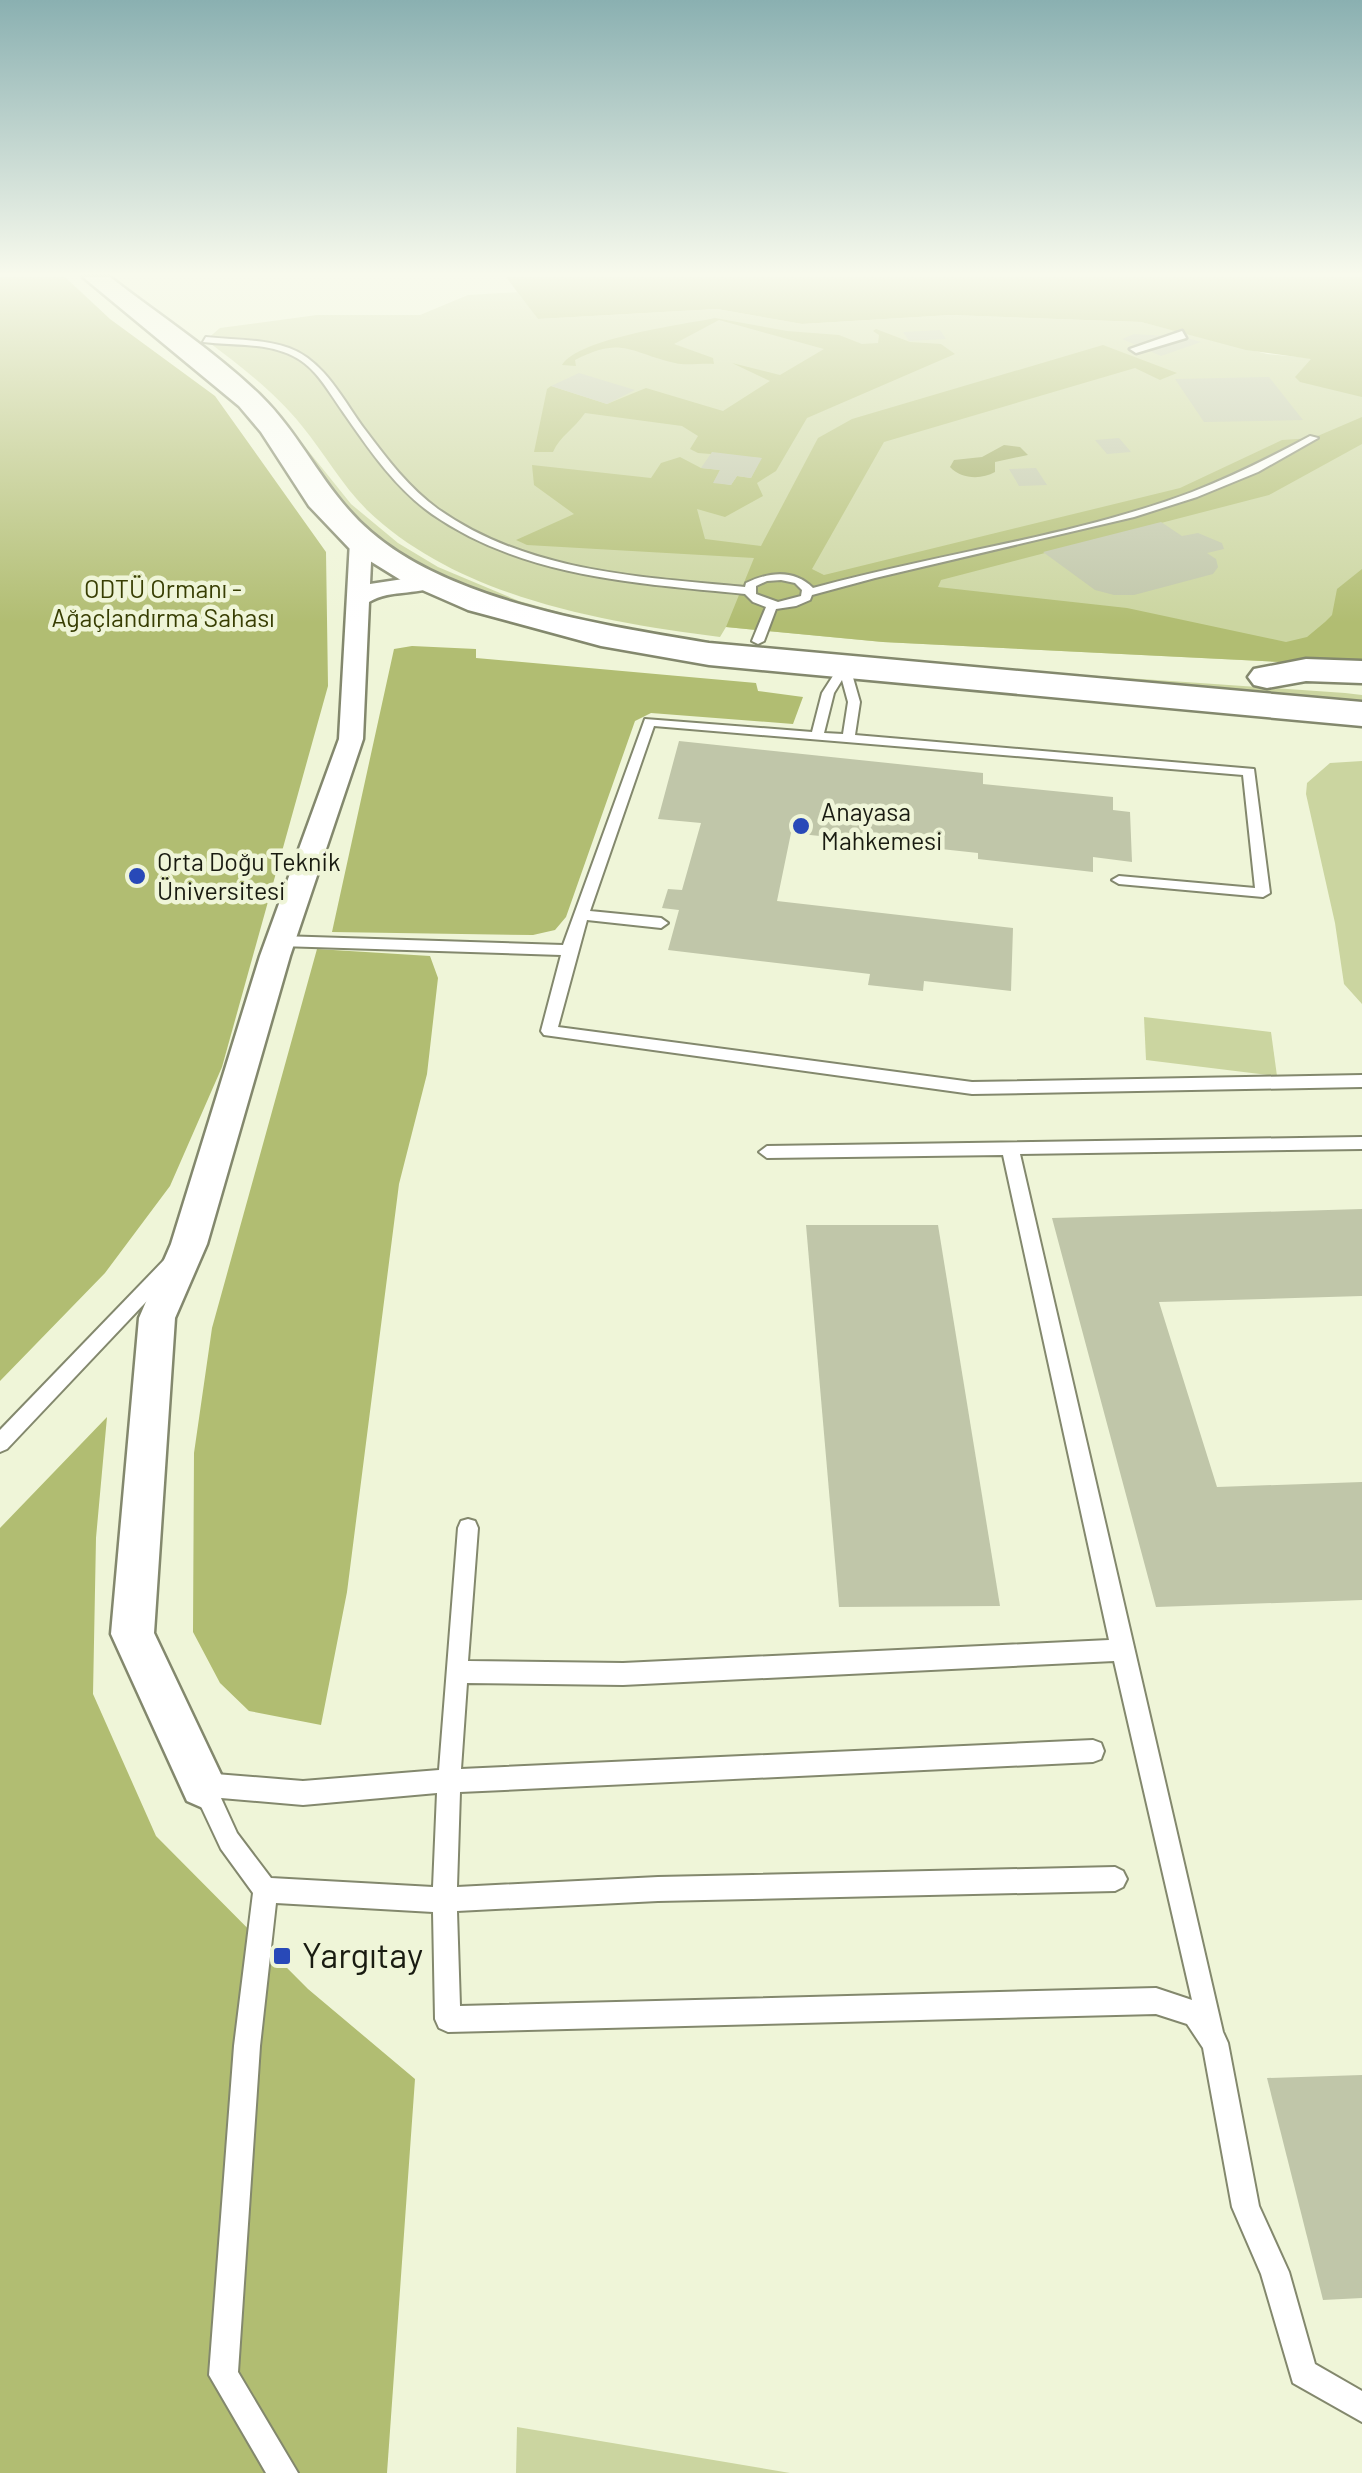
<svg xmlns="http://www.w3.org/2000/svg" width="1362" height="2473" viewBox="0 0 1362 2473" font-family="Barlow,sans-serif">
	<style>
		.green { fill: #cbd5a0 }
		.forest { fill: #b1bd72 }
		.water { fill: #9da95f }
		.building { fill: #c0c6a9 }
		.lines { fill: none; stroke-linecap: round; stroke-linejoin: round }
		.service-casing { stroke: #83886d; stroke-width: 4 }
		.pedestrian-casing { stroke: #83886d; stroke-width: 5 }
		.minor-casing { stroke: #83886d; stroke-width: 5 }
		.primary-casing { stroke: #83886d; stroke-width: 5 }
		.service { fill: #fff; fill-rule: evenodd }
		.pedestrian { fill: #fff; fill-rule: evenodd }
		.minor { fill: #fff; fill-rule: evenodd }
		.primary { fill: #fff; fill-rule: evenodd }
		.poi-dot { fill: #2849b8; stroke: #eff5d8; stroke-width: 4 }
		.labels { text-anchor: middle; stroke-width: 9; stroke-linejoin: round; paint-order: stroke }
		.far-park-label { font-size: 25px; fill: #383e03; stroke: #eff5d8 }
		.far-poi-label { font-size: 25px; fill: #191b11; stroke: #eff5d8; text-anchor: start }
		.near-poi-label { font-size: 35px; fill: #191b11; stroke: #eff5d8; text-anchor: start }
	</style>
	<rect width="100%" height="100%" fill="#eff5d8"/>
	<g class="green">
		<path d="M105,277h8l148,115 90,112 47,39 40,24 81,34 76,21 102,18 140,16c-150,-10 -360,-27 -477,-130 -59,-52 -99,-124 -157,-176 -30,-27 -66,-49 -98,-73z"/>
		<path d="M520,292l18,27 179,-10 85,15 149,-9 190,7 126,32 95,9v303l-479,-24 -157,-15 -6,10c-120,-15 -262,-40 -353,-127 -25,-25 -43,-57 -65,-84 -27,-34 -62,-60 -96,-86l14,-12 97,-13h103l48,-20z"/>
		<path d="M1084,675l261,18 17,2v8l-276,-22z"/>
		<path d="M1362,761v243l-18,-20 -9,-61 -29,-129 1,-11 23,-20z"/>
		<path d="M1144,1017l127,15 6,44 -131,-16z"/>
		<path d="M517,2427l273,46h-274z"/>
	</g>
	<g class="forest">
		<path d="M0,277h65l45,42 105,77 111,156 2,134 -106,381 -52,119 -65,87 -105,108z"/>
		<path d="M506,277h856v120l-62,-15 -5,-5 16,-18 -65,-9 -105,-28 -190,-7 -149,9 -85,-15 -179,10z"/>
		<path d="M715,318l72,13 52,4 23,9 16,-1 1,-8 -6,-4 3,-2 34,13 31,2 14,10 -148,64 -31,53 -19,12 6,13 -38,21 -28,-8 8,30 56,7 57,-108 34,-19 251,-74 74,28 -17,7 -25,-12 -251,74 -72,127 12,6 356,-87 102,-48 31,-2 49,-21v27l-93,51 -328,85 -3,7 189,21 159,34 21,-5 18,-15 7,-7 5,-26 25,-20v97l-479,-24 -157,-15 28,-69 -227,-13 -11,-5 58,-26 -40,-29 -2,-20 119,13 10,-15 19,-6 21,11 19,2 -6,12 17,3 6,-9 14,2 10,-20 -63,-5 -8,-4 8,-13 -16,-10 -97,-13c-10,15 -25,23 -32,39h-19l13,-63 4,-3 56,18 39,-16 77,23 47,-30 -38,-18 48,12 44,-26 -105,-29 -45,24 39,14 1,6c-13,-1 -28,2 -39,-1 -47,-11 -53,-27 -100,-3l1,6 -14,-1c17,-27 119,-40 153,-47z"/>
		<path d="M412,646l64,3v9l280,25 2,8 45,6 -10,27 -142,-11 -16,8 -69,196 -11,13 -22,5 -201,-3 62,-283z"/>
		<path d="M317,949l113,7 8,22 -11,96 -28,110 -52,408 -26,133 -72,-14 -29,-28 -27,-51 1,-179 18,-125z"/>
		<path d="M107,1417l-11,121 -3,156 63,142 152,153 107,90 -28,394h-387v-945z"/>
	</g>
	<path class="water" d="M1004,445l16,2 8,8 -33,7v10c-14,8 -34,7 -45,-5l4,-7 28,-3z"/>
	<g class="building">
		<path d="M940,330l6,9 -37,2 -6,-9z"/>
		<path d="M1134,334l50,3 17,5 -40,14 -39,-17z"/>
		<path d="M579,373l56,17 -28,14 -56,-18z"/>
		<path d="M1269,377l34,43 -99,2 -29,-43z"/>
		<path d="M1119,438l12,14 -24,2 -12,-14z"/>
		<path d="M712,452l50,6 -11,20 -14,-2 -6,9 -18,-2 7,-13 -19,-2z"/>
		<path d="M1036,468l11,17 -28,1 -10,-17z"/>
		<path d="M1161,522l21,14 16,-3 24,10 2,6 -17,4 9,6 2,8 -5,7 -79,21h-20l-19,-5 -52,-38z"/>
		<path d="M679,741l304,32v11l130,13v13l17,2 2,50 -39,-5v15l-115,-13v-6l-102,-11 -1,9 -37,-4 1,-9 -48,-5 -14,68 236,27 -2,63 -87,-10 -1,10 -55,-6 2,-11 -202,-24 11,-40 -17,-2 6,-19 14,1 19,-67 -43,-4z"/>
		<path d="M1362,1209v87l-203,6 58,185 145,-5v118l-206,7 -104,-389z"/>
		<path d="M806,1225h132l62,381 -161,1z"/>
		<path d="M1362,2075v223l-39,2 -56,-222z"/>
	</g>
	<g class="lines">
		<defs>
			<g id="service">
				<path d="M206,337c28,3 57,2 83,11 36,13 55,54 77,83 21,28 43,57 72,78 89,63 201,68 307,78l1,-4c23,-11 48,-14 67,5 125,-35 257,-50 379,-96 41,-16 79,-35 118,-56l8,2 -60,34 -61,25 -63,20 -259,61 -63,17 -2,5 -14,6 -20,3 -12,32 -6,3 -6,-3 14,-34 -13,-5 -8,-8c-107,-11 -221,-16 -313,-80 -37,-26 -64,-66 -89,-102 -15,-21 -27,-45 -50,-56 -28,-14 -61,-10 -90,-14zM781,580l14,3 7,7 -1,6 -23,6 -22,-8v-8l11,-5z"/>
				<path d="M844,663l6,4 10,35 -5,33 399,34 16,124 -7,4 -144,-13 -7,-4 7,-4 136,12 -12,-113 -589,-49 -64,185 71,7 7,5 -7,5 -74,-8 -29,107 414,55 390,-7v12l-390,7 -428,-59 -3,-4 20,-76 -281,-9 -7,-5 7,-5 283,9 82,-226 167,13 10,-39 18,-28zM842,680l6,22 -5,32 -19,-1 10,-40z"/>
				<path d="M1362,1137v12l-342,5 203,878 5,11 31,163 30,66 26,92 47,27v31l-69,-39 -32,-109 -29,-67 -29,-159 -16,-24 -31,-10 -708,18 -9,-4 -4,-9 -2,-107 -157,-9 -16,143 -22,326 60,101h-32l-57,-98 25,-329 19,-153 -32,-44 -30,-64 4,-8 8,-4 100,8 136,-11 19,-242 3,-7 7,-2 7,2 3,7 -10,133 155,2 486,-23 -106,-485 -236,3 -8,-6 8,-6zM1114,1661l78,339 -36,-12 -696,18 -3,-95 201,-10 457,-10 8,-4 4,-8 -4,-8 -8,-4 -457,10 -201,10 3,-95 633,-30 8,-3 3,-8 -3,-8 -8,-3 -632,29 6,-86 156,2zM437,1793l-4,94 -162,-9 -34,-45 -16,-35 82,7z"/>
				<path d="M172,1256l6,2 3,5 -3,5 -171,181 -7,3v-22l166,-172z"/>
			</g>
			<path id="pedestrian" d="M1182,331l4,7 -50,15 -6,-4z"/>
			<path id="minor" d="M361,535l11,6 -2,43 60,-9 11,7c-17,15 -50,6 -72,20l-6,137 -73,217 -83,288 -32,74 -21,315 72,152 -7,16 -16,7 -16,-7 -76,-167 28,-316 32,-74 89,-288 79,-217 11,-198z"/>
			<g id="primary">
				<path d="M83,277h27c50,39 106,75 151,119 42,41 64,97 110,136 82,71 233,93 338,111l653,59v24l-653,-61 -108,-19 -133,-36 -64,-28 -55,-34 -40,-42 -48,-74 -22,-26z"/>
				<path d="M1306,659l56,2v22l-56,-2 -39,7 -13,-3 -6,-8 6,-8z"/>
			</g>
		</defs>
		<use href="#service" class="service-casing"/>
		<use href="#pedestrian" class="pedestrian-casing"/>
		<use href="#minor" class="minor-casing"/>
		<use href="#primary" class="primary-casing"/>
		<use href="#service" class="service"/>
		<use href="#pedestrian" class="pedestrian"/>
		<use href="#minor" class="minor"/>
		<use href="#primary" class="primary"/>
	</g>
	<linearGradient id="sky" x2="0" y2="1"><stop stop-color="#8ab0b1"/><stop offset="0.44" stop-color="#f8faed"/><stop offset="1" stop-color="#f8faed" stop-opacity="0"/></linearGradient>
	<rect width="1362" height="623" fill="url(#sky)"/>
	<g class="poi-dot">
		<circle cx="801" cy="826" r="10"/>
		<circle cx="137" cy="876" r="10"/>
		<rect x="272" y="1946" width="20" height="20" rx="5"/>
	</g>
	<g class="labels">
		<g class="far-park-label">
			<text x="163" y="598">ODTÜ Ormanı -<tspan x="163" dy="29">Ağaçlandırma Sahası</tspan></text>
		</g>
		<g class="far-poi-label">
			<text x="821" y="821">Anayasa<tspan x="821" dy="29">Mahkemesi</tspan></text>
			<text x="157" y="871">Orta Doğu Teknik<tspan x="157" dy="29">Üniversitesi</tspan></text>
		</g>
		<g class="near-poi-label">
			<text x="302" y="1968">Yargıtay</text>
		</g>
	</g>
</svg>
